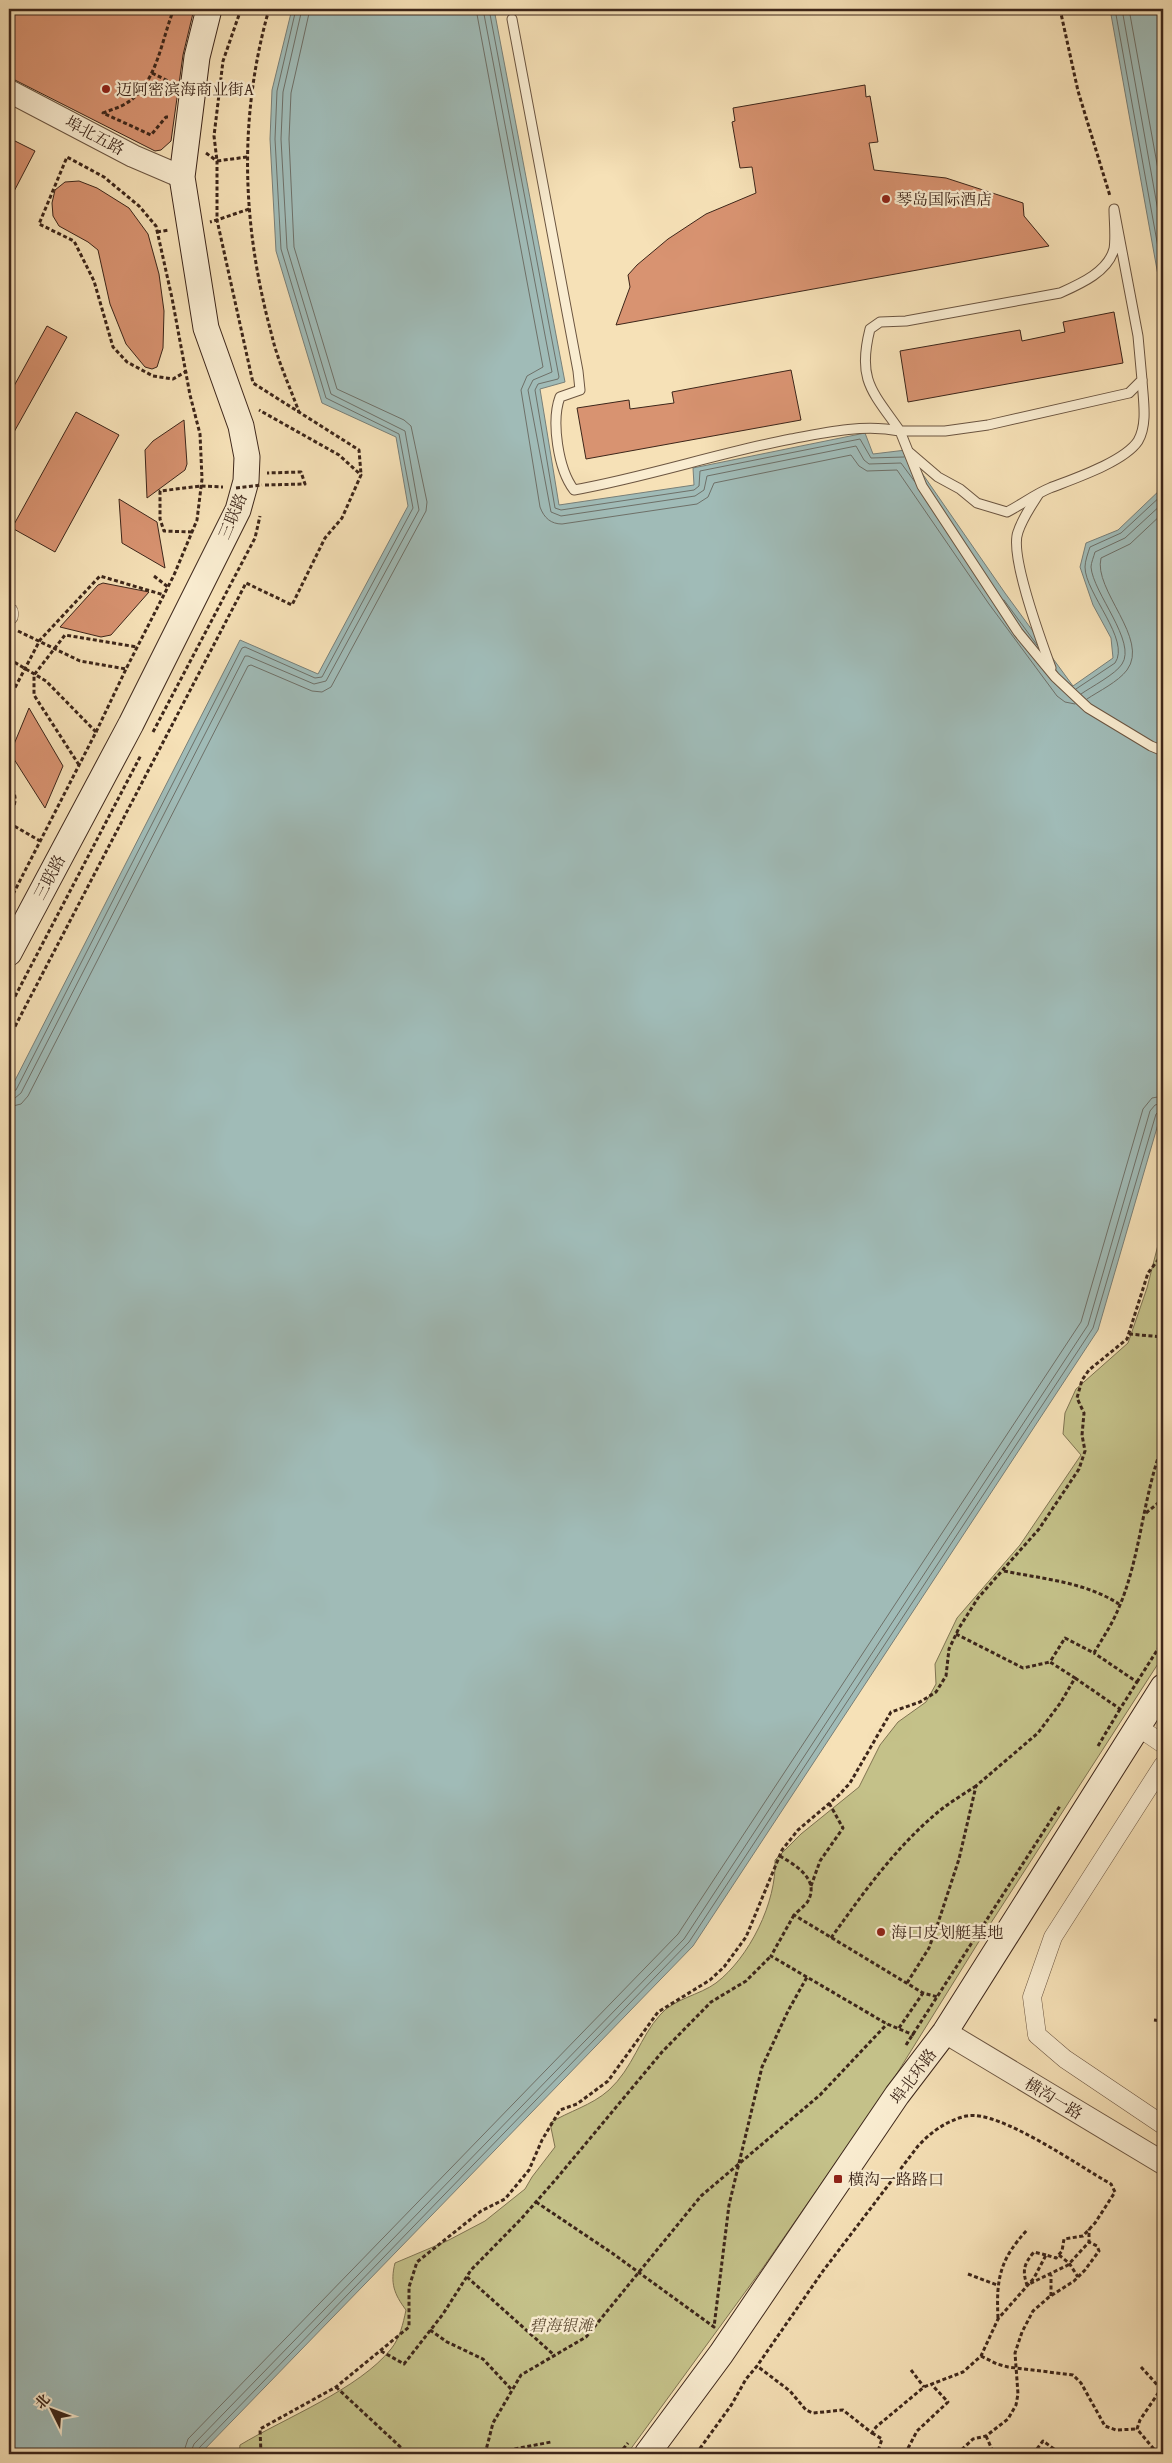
<svg xmlns="http://www.w3.org/2000/svg" width="1172" height="2463" viewBox="0 0 1172 2463" font-family="'Gentium Book Plus','Noto Serif SC',serif">
	<style>
		.green { fill: #c4c189; stroke: #807452 }
		.water { fill: #a0bbb7; stroke: #787f78 }
		.lines { fill: none; stroke-linecap: round; stroke-linejoin: round }
		.shore { stroke: #6e7068; stroke-width: 1 }
		.building { fill: #d89371; stroke: #3d261a }
		.service-casing { stroke: #6b5541; stroke-width: 11 }
		.minor-casing { stroke: #6b5541; stroke-width: 19 }
		.tertiary-casing { stroke: #6b5541; stroke-width: 24 }
		.secondary-casing { stroke: #3d261a; stroke-width: 27 }
		.path { stroke: #3d261a; stroke-width: 3; stroke-dasharray: 4 2.5; stroke-linecap: butt }
		.service { stroke: #f9ecd0; stroke-width: 9 }
		.minor { stroke: #f9ecd0; stroke-width: 18 }
		.tertiary { stroke: #f9ecd0; stroke-width: 22 }
		.secondary { stroke: #f9ecd0; stroke-width: 25 }
		.path-bridge { stroke: #3d261a; stroke-width: 3; stroke-dasharray: 4 2.5; stroke-linecap: butt }
		.poi-dot { fill: #8f2418; stroke: #f9ecd0; stroke-width: 2 }
		.labels { text-anchor: middle; stroke-width: 4.5; stroke-linejoin: round; paint-order: stroke }
		.poi-label { font-size: 16px; fill: #3d261a; stroke: #f9ecd0; text-anchor: start }
		.street-label { font-size: 16px; fill: #3d261a; stroke: #f9ecd0 }
		.park-label { font-size: 16px; font-style: italic; fill: #5f4d36; stroke: #f9ecd0 }
	</style>
	<rect width="100%" height="100%" fill="#f6e1b7"/>
	<filter id="stains"><feTurbulence type="fractalNoise" baseFrequency=".004" numOctaves="4"/><feColorMatrix values="0 0 0 0 .2 0 0 0 0 .09 0 0 0 0 .02 0 0 0 .5 -.17"/></filter>
	<radialGradient id="worn" r=".72"><stop offset=".6" stop-color="#630" stop-opacity="0"/><stop offset="1" stop-color="#630" stop-opacity=".3"/></radialGradient>
	<path class="green" d="M1163,1189v467l-185,287 -87,140 -129,186 -135,185h-388l1,-9c45,-27 119,-56 151,-96 9,-11 12,-25 15,-39 -12,-16 -16,-27 -11,-47l52,-22 38,-20 40,-32 7,-12 23,-30 -5,-24c19,-12 41,-17 59,-33 24,-22 31,-53 51,-75 13,-16 40,-20 56,-32 33,-25 61,-81 59,-123l26,-26 58,-47 21,-42 18,-23 28,-20 10,-18 -1,-20 22,-46 63,-73 61,-90 -18,-21 2,-21 11,-24 52,-46 19,-55 11,-43z"/>
	<g class="water">
		<path d="M292,9h202l71,373 -25,7 19,116 135,-20 -1,-17 172,-35 8,21 33,-4 99,143 68,93 40,-28 -2,-20 -18,-33 -13,-38 6,-24 32,-13 45,-43v620l-65,223 -405,616 -493,508h-191v-1362l231,-452 78,34 90,-168 -12,-69 -74,-34 -46,-152 -6,-112 2,-49z"/>
		<path d="M1110,9h53v294z"/>
	</g>
	<g class="lines">
		<g class="shore">
			<path d="M476,9l67,358 -16,9 -6,14 19,117c4,11 11,17 22,17l135,-20 11,-7 6,-14 137,-28 8,11 8,5 30,-1 92,134 68,92 8,6 10,2"/>
			<path d="M483,9l69,363 -19,8 -5,10 23,122 10,4 134,-20 9,-6 3,-14 149,-30 8,14 5,4 32,-1 14,19"/>
			<path d="M489,9l70,368 -1,2 -20,5 -3,6 20,118 6,2 133,-20 5,-4 1,-15 160,-32 11,19 33,-1"/>
			<path d="M1115,9l48,266"/>
			<path d="M1122,9l41,230"/>
			<path d="M1129,9l34,188"/>
			<path d="M1004,600l33,45"/>
			<path d="M1076,689l39,-26c16,-23 -30,-70 -30,-96 0,-6 3,-14 5,-20l31,-14 42,-39"/>
			<path d="M1081,694c10,-7 35,-20 41,-30 15,-22 -29,-71 -31,-97 0,-4 3,-11 4,-15l30,-14 38,-35"/>
			<path d="M1087,699c12,-8 31,-17 40,-29 23,-31 -34,-80 -26,-112l29,-14 33,-31"/>
			<path d="M9,1093l7,-3 226,-442 3,-1 70,31 7,-1 91,-169 -14,-74 -73,-36 -45,-149 -6,-110 2,-48 19,-82"/>
			<path d="M9,1100l6,-2 6,-5 224,-437h3l66,28 12,-3 93,-171 -14,-79 -74,-37 -44,-146 -6,-109 2,-47 19,-83"/>
			<path d="M9,1107l12,-3 7,-8 220,-430 3,-1 61,26 10,1 9,-5 95,-176 1,-9 -16,-76 -7,-6 -67,-31 -43,-142 -5,-108 2,-46 19,-84"/>
			<path d="M183,2454l5,-15 490,-505 403,-612 62,-213 9,-11 11,-2"/>
			<path d="M190,2454l4,-10 490,-505 404,-614 62,-214 5,-6 8,-2"/>
			<path d="M197,2454l1,-5 491,-507 404,-614 63,-214 7,-5"/>
		</g>
	</g>
	<g class="building">
		<path d="M9,9h185l-11,46 -12,86 -10,9 -6,1 -146,-74z"/>
		<path d="M865,85l1,12 4,-1 8,46 -9,1 5,27 72,8 77,25 1,13 25,30 -433,79 14,-38 -2,-12 9,-10 31,-26 38,-25 50,-21 -4,-26 -12,1 -8,-46 3,-1 -2,-13z"/>
		<path d="M9,138l26,13 -26,50z"/>
		<path d="M79,181l18,7 32,20 19,26 11,40 5,37 -1,37 -6,19 -5,2 -7,-2 -19,-23 -16,-40 -12,-54 -10,-8 -29,-16 -6,-10 -1,-13 3,-13 10,-8z"/>
		<path d="M1114,312l9,51 -215,39 -8,-51 120,-21 2,11 43,-9 -2,-10z"/>
		<path d="M47,326l20,11 -58,104v-46z"/>
		<path d="M791,370l10,50 -215,39 -9,-51 52,-8 1,9 44,-6 -2,-11z"/>
		<path d="M76,412l43,23 -64,117 -43,-24z"/>
		<path d="M184,420l3,44 -2,6 -38,28 -2,-48 8,-9z"/>
		<path d="M119,499l38,23 8,46 -43,-25z"/>
		<path d="M103,583l46,9 -38,43 -10,2 -41,-10 38,-42z"/>
		<path d="M29,708l34,58 -18,42 -33,-52v-7z"/>
	</g>
	<g class="lines">
		<defs>
			<g id="service">
				<path d="M512,19l66,352 2,19 -20,7c-9,24 -2,72 14,93 73,-13 144,-37 217,-51 36,-7 73,-15 109,-8l22,55 96,146 37,45 33,31 63,38 12,5"/>
				<path d="M1114,209l24,127 4,44 -13,13 -141,32 -43,6h-45c-28,-40 -43,-51 -30,-102l10,-7 26,-1 154,-28c20,-9 48,-21 54,-44 2,-12 0,-28 0,-40z"/>
				<path d="M910,453l28,24 22,12 17,14 30,9c14,-7 28,-18 43,-24 23,-9 74,-26 88,-47 10,-17 5,-42 4,-61"/>
				<path d="M1038,495c-7,11 -16,24 -20,37 -9,23 24,111 33,136"/>
			</g>
			<g id="minor">
				<path d="M9,612v4"/>
				<path d="M1138,1727l25,17"/>
				<path d="M1163,1765l-110,172 -21,60 5,38 28,24 98,66"/>
			</g>
			<g id="tertiary">
				<path d="M9,91l124,65 49,21"/>
				<path d="M945,2032l218,131"/>
			</g>
			<g id="secondary">
				<path d="M9,953l122,-229 107,-214 8,-29 1,-24 -6,-31 -35,-98 -24,-151 15,-120 12,-48"/>
				<path d="M647,2454l74,-100 176,-259 48,-63 218,-345"/>
			</g>
		</defs>
		<use href="#service" class="service-casing"/>
		<use href="#minor" class="minor-casing"/>
		<use href="#tertiary" class="tertiary-casing"/>
		<use href="#secondary" class="secondary-casing"/>
		<g class="path">
			<path d="M241,9l-18,52 -9,75 3,25 30,-4"/>
			<path d="M269,9c-31,110 -27,217 3,327 6,26 18,51 27,76"/>
			<path d="M1060,9l18,82 32,105"/>
			<path d="M152,73l16,8 2,8"/>
			<path d="M168,117h-2l-15,18 -48,-22c7,-3 15,-5 22,-9 32,-18 36,-64 49,-95"/>
			<path d="M206,153l11,8v59l-7,2"/>
			<path d="M249,209l-32,11 36,163 106,67 2,24"/>
			<path d="M157,232l12,-2"/>
			<path d="M265,485l40,-1 -4,-12 -34,1"/>
			<path d="M192,532l-28,-1 -4,-12v-28l41,-5 22,1"/>
			<path d="M154,576l14,11"/>
			<path d="M18,631l62,30 46,8 48,-94 23,-55 5,-41 -2,-45 -10,-39 -18,-97 -16,-72 -17,-20 -35,-29 -37,-20 -28,67 35,17 20,40 19,66 14,15 26,14 20,3 14,-8"/>
			<path d="M9,659l37,22 50,51 -87,170"/>
			<path d="M9,699l31,-59 60,-64 64,19"/>
			<path d="M96,732l30,-63"/>
			<path d="M153,732l102,-194 5,-22"/>
			<path d="M79,765l-45,-70v-20l31,-40 72,12"/>
			<path d="M9,783c9,13 7,21 0,35"/>
			<path d="M9,823l31,18"/>
			<path d="M9,1008l132,-253"/>
			<path d="M9,1038l237,-455 46,22 33,-67 17,-20 19,-43 -22,-20 -80,-45"/>
			<path d="M1158,1260l5,4"/>
			<path d="M1129,1334l34,3"/>
			<path d="M1146,1513l17,-14"/>
			<path d="M1004,1571c39,8 81,11 115,33"/>
			<path d="M956,1634l67,34 27,-6"/>
			<path d="M1075,1678l45,31 17,-27 -43,-29"/>
			<path d="M1137,1682l26,-41"/>
			<path d="M1098,1746l22,-37"/>
			<path d="M780,1856c15,9 40,23 28,45 -3,5 -10,10 -14,14l129,78 15,4"/>
			<path d="M811,1886l9,-25 23,-33 -14,-25"/>
			<path d="M794,1915l-23,41 116,68 27,11"/>
			<path d="M831,1938c33,-46 64,-90 107,-126 12,-10 26,-18 38,-26"/>
			<path d="M907,1983l22,-35 8,-22 22,-67 17,-73 62,-53 23,-31 14,-24 -25,-16 15,-24 29,15c8,-14 17,-27 23,-41 24,-53 25,-114 46,-168"/>
			<path d="M1154,2020l9,1"/>
			<path d="M899,2028l24,-35"/>
			<path d="M906,2045l154,-239"/>
			<path d="M536,2202l76,51 102,74 15,-122 33,-138 26,-56 19,-34"/>
			<path d="M1046,2255l-12,-3c-10,12 -12,18 -7,33l41,-20 21,-23v-13"/>
			<path d="M1059,2255l10,8 9,14"/>
			<path d="M968,2274l29,11"/>
			<path d="M467,2277l87,78"/>
			<path d="M1051,2296v-21"/>
			<path d="M998,2318c-2,-40 2,-59 30,-89"/>
			<path d="M430,2330l17,12 36,17 29,31"/>
			<path d="M381,2351l23,13 39,-50 28,-44 50,-51 36,-41 105,-126 49,-50 35,-21 25,-25"/>
			<path d="M981,2356l16,8 11,3 65,8 8,8 24,43 11,4 21,-1"/>
			<path d="M1141,2367l20,22"/>
			<path d="M911,2370l13,17"/>
			<path d="M336,2387l72,67"/>
			<path d="M872,2433l10,6 -5,15"/>
			<path d="M986,2436l8,18"/>
			<path d="M701,2448l4,6"/>
			<path d="M261,2454l-1,-25 76,-42 73,-60v-40l8,-25 64,-51 24,-12 24,-29 13,-30 18,-30 17,-6 31,-23 50,-69 52,-32 14,-13 22,-30 36,-87 16,-20 40,-34 12,-13 41,-71 29,-10 16,-10 10,-16 3,-27 10,-21 19,-30 61,-69 40,-60 6,-18 -3,-16 2,-22 -7,-15 5,-18 7,-10 38,-31 21,-66 10,-13 5,-19"/>
			<path d="M485,2454l8,-31 28,-48 65,-38 115,-141 119,-101 67,-71"/>
			<path d="M489,2454l62,-12"/>
			<path d="M619,2454l9,-11"/>
			<path d="M696,2454l36,-50 14,-25 11,-13 66,-95 95,-125c13,-14 28,-25 48,-30 33,-7 114,51 145,68l4,8 -20,31 -12,13 -19,3 -2,12 -6,7 -10,-3 -12,23 -36,41 -17,37 -18,16 -39,15 -48,40 -4,6 -29,-23 -30,3 -7,-3 -16,-19 -33,-25"/>
			<path d="M905,2454l12,-23 31,-29 -16,-17"/>
			<path d="M957,2454l16,-15 13,-3 22,-17 8,-14 2,-11 -3,-41 7,-21 11,-21 16,-14 25,-16 11,-11 14,-19 -2,-5 -8,-4"/>
			<path d="M1033,2454l10,-13 18,13"/>
			<path d="M1158,2454l-21,-25 3,-9 23,-34"/>
		</g>
		<use href="#service" class="service"/>
		<use href="#minor" class="minor"/>
		<use href="#tertiary" class="tertiary"/>
		<use href="#secondary" class="secondary"/>
		<path class="path-bridge" d="M236,488l26,-3"/>
	</g>
	<g class="poi-dot">
		<circle cx="106" cy="89" r="5"/>
		<circle cx="886" cy="199" r="5"/>
		<circle cx="881" cy="1932" r="5"/>
		<rect x="833" y="2174" width="10" height="10" rx="2.5"/>
	</g>
	<g class="labels">
		<g class="poi-label">
			<text x="116" y="95">迈阿密滨海商业街A</text>
			<text x="896" y="205">琴岛国际酒店</text>
			<text x="891" y="1938">海口皮划艇基地</text>
			<text x="848" y="2185">横沟一路路口</text>
		</g>
		<g class="street-label">
			<text transform="translate(95 135) rotate(28)" y="6">埠北五路</text>
			<text transform="translate(232 516) rotate(-67)" y="6">三联路</text>
			<text transform="translate(49 877) rotate(-62)" y="6">三联路</text>
			<text transform="translate(913 2076) rotate(-53)" y="6">埠北环路</text>
			<text transform="translate(1054 2098) rotate(31)" y="6">横沟一路</text>
		</g>
		<g class="park-label">
			<text x="561" y="2331">碧海银滩</text>
		</g>
	</g>
	<rect width="1172" height="2463" fill="none" stroke="#f6e1b7" stroke-width="30"/>
	<rect x="10" y="10" width="1152" height="2443" fill="none" stroke="#3d261a" stroke-width="2.5"/>
	<rect x="15" y="15" width="1142" height="2433" fill="none" stroke="#3d261a"/>
	<g transform="translate(52 2410) rotate(312)" stroke="#f9ecd0" stroke-width="4" paint-order="stroke">
	<path d="M0-4L9 19L0 12L-9 19Z" fill="#3d261a"/>
	<text y="-8" font-size="14" font-weight="bold" text-anchor="middle" fill="#3d261a">北</text>
	</g>
	<rect width="100%" height="100%" filter="url(#stains)"/>
	<rect width="100%" height="100%" fill="url(#worn)"/>
</svg>
